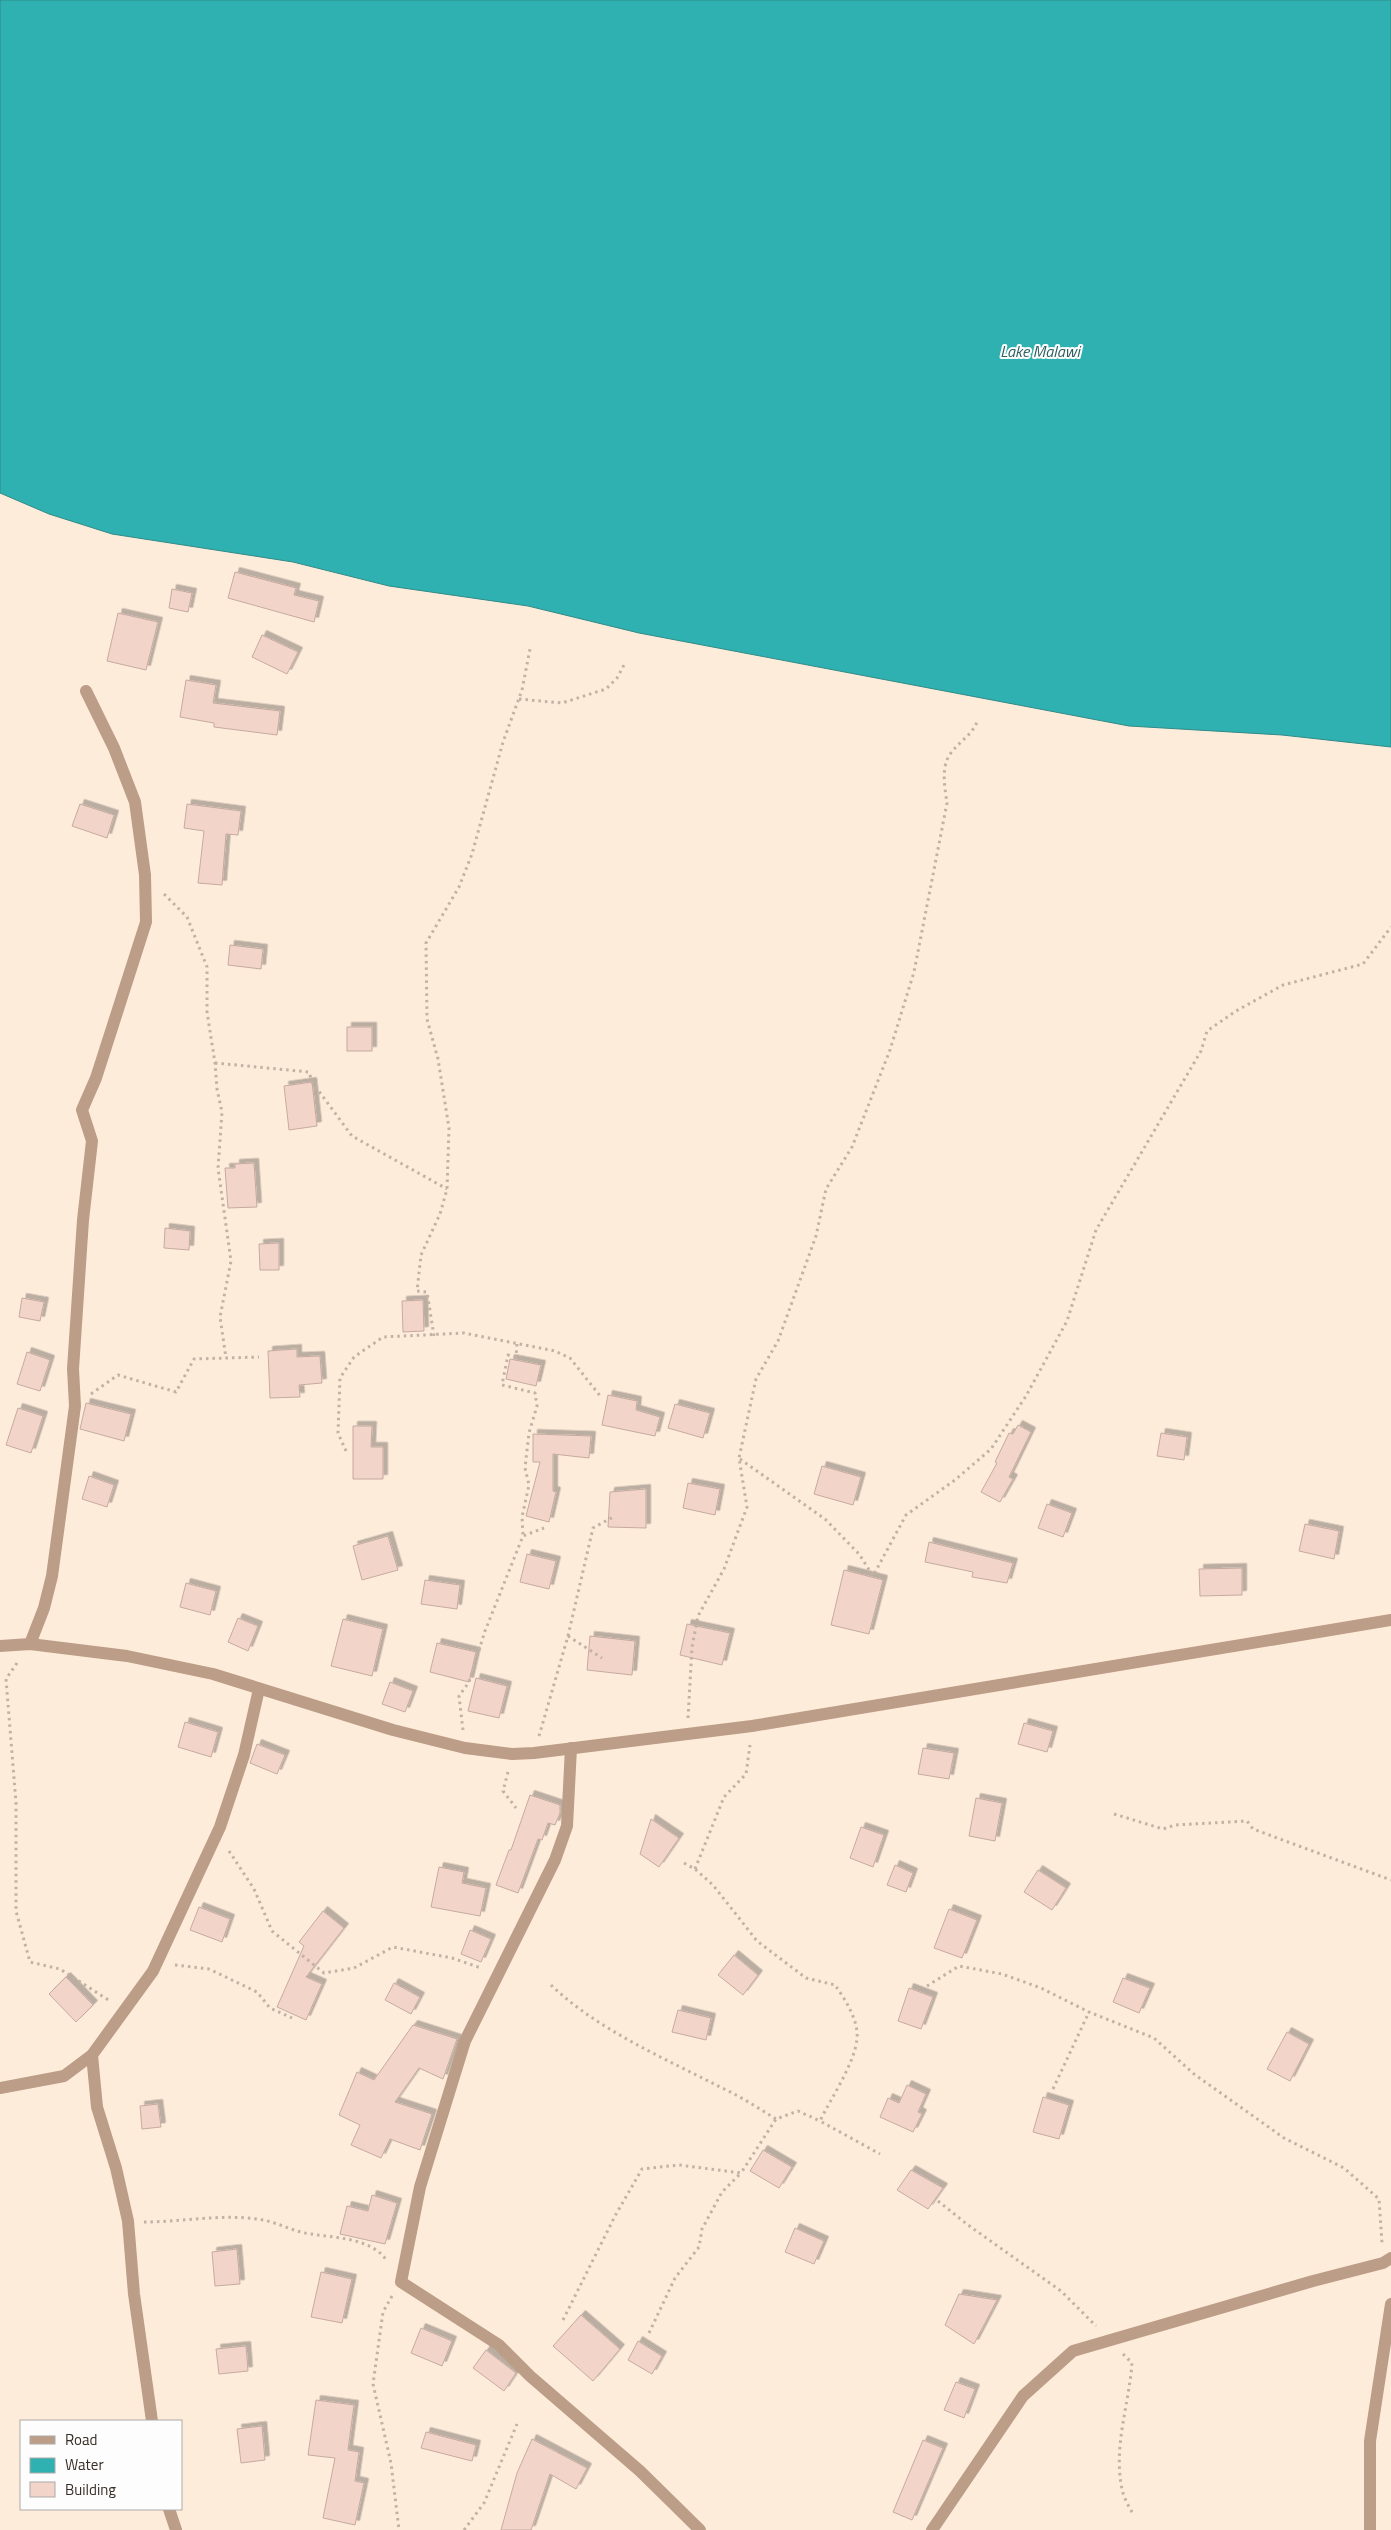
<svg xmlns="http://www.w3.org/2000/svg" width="1391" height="2530" viewBox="0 0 1391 2530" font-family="'Titillium Web',sans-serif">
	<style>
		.water { fill: #2fb1b1; stroke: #318a87 }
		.building { fill: #f2d4c9; stroke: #c6aa9f; filter: url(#shadow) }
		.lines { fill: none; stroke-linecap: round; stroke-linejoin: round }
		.path { stroke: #c1b2a4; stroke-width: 3; stroke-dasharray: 2.5 4; stroke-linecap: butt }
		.minor { stroke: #bc9d87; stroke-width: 12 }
		.labels { text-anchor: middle; stroke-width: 4; stroke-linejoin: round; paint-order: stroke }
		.water-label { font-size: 16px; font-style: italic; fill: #2b5e5f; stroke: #fdfdfd }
	</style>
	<defs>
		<filter id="shadow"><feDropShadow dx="4.5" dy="-4.5" stdDeviation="0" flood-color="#0004"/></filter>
	</defs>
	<rect width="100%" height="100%" fill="#feecdb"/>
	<path class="water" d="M0,0h1391v747l-109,-12 -153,-9 -490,-93 -111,-27 -139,-20 -96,-24 -181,-28 -63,-20 -49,-21z"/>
	<g class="building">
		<path d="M235,572l61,16 -2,7 25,6 -5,21 -86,-24z"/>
		<path d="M172,589l20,4 -4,19 -19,-4z"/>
		<path d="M118,613l40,9 -12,48 -39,-9z"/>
		<path d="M262,635l36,17 -11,22 -35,-17z"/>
		<path d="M186,680l30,5 -3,18 67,8 -3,24 -63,-8v-4l-34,-6z"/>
		<path d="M80,804l34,11 -7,23 -35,-12z"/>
		<path d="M187,804l54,7 -3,24 -12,-1 -4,51 -24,-2 6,-52 -20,-3z"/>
		<path d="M230,945l33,4 -2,20 -33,-4z"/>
		<rect x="347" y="1027" width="25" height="24"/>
		<path d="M312,1082l5,44 -28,4 -5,-44z"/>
		<path d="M254,1163l3,44 -29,1 -3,-40h10v-4z"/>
		<path d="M165,1228l25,3 -1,19 -25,-2z"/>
		<path d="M279,1243v27h-19l-1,-26z"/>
		<path d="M22,1298l22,4 -4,19 -21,-4z"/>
		<path d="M423,1300l1,31 -21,1 -1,-31z"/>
		<path d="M297,1349v8l23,-1 2,27 -23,2 1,12 -30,1 -2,-47z"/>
		<path d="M27,1352l23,8 -10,31 -23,-7z"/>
		<path d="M510,1359l31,6 -5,21 -30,-7z"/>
		<path d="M608,1395l29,6 -1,9 24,7 -5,19 -53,-11z"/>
		<path d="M86,1403l45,11 -7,27 -44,-12z"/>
		<path d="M675,1404l35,9 -7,25 -35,-10z"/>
		<path d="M18,1408l25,8 -12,37 -25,-8z"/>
		<path d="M1018,1425l13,7 -22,45 4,2 -13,23 -19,-10 16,-29 -2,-1 14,-29 4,1z"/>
		<path d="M353,1426h19l-1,21h12v32h-30z"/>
		<path d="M1161,1433l26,4 -3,23 -27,-4z"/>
		<path d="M533,1434l58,2 -2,22 -36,-4v37l3,1 -7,30 -23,-6 14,-54h-7z"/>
		<path d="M822,1466l39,11 -8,28 -39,-11z"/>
		<path d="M89,1476l25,9 -7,22 -25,-8z"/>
		<path d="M688,1483l32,6 -5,26 -32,-7z"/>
		<path d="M646,1489v39l-38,-1 2,-35z"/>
		<path d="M1047,1504l25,9 -9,24 -25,-9z"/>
		<path d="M1305,1524l34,7 -5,28 -35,-8z"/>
		<path d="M388,1536l10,34 -36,10 -9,-34z"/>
		<path d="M929,1542l84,21 -6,20 -35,-6 1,-5 -48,-10z"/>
		<path d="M527,1554l29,7 -7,28 -29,-7z"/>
		<path d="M1242,1568v27l-42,1 -1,-27z"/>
		<path d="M844,1570l39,10 -14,54 -38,-9z"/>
		<path d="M425,1580l35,5 -3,24 -36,-5z"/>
		<path d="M186,1583l30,8 -6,24 -30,-8z"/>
		<path d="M238,1618l20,8 -10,25 -20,-9z"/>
		<path d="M343,1619l40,10 -11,47 -41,-10z"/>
		<path d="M687,1624l43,9 -8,32 -42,-10z"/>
		<path d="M590,1636l45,5 -3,34 -45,-5z"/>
		<path d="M437,1643l39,9 -7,30 -39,-10z"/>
		<path d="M476,1678l31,8 -8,32 -31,-7z"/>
		<path d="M390,1682l23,9 -8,21 -23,-8z"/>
		<path d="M185,1722l33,10 -7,25 -33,-10z"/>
		<path d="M1024,1723l29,8 -6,21 -29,-8z"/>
		<path d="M257,1744l28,11 -8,19 -27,-11z"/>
		<path d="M923,1748l31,5 -5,26 -31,-5z"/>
		<path d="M530,1795l30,10v8l-5,12 -7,-2 -6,17 -4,-1 -20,54 -22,-8 13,-35h2z"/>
		<path d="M976,1798l26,5 -7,38 -26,-5z"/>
		<path d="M651,1819l28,19 -20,29 -19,-13z"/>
		<path d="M861,1827l23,8 -11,32 -23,-9z"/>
		<path d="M895,1865l18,8 -7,19 -19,-7z"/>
		<path d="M439,1867l25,5 -2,11 24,5 -6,28 -49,-9z"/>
		<path d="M1038,1870l28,18 -14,22 -28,-18z"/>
		<path d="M199,1907l31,12 -8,23 -32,-12z"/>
		<path d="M949,1909l28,11 -15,38 -28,-10z"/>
		<path d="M323,1911l21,17 -38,49 16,7 -16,36 -29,-13 27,-61 -5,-4z"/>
		<path d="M470,1930l21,9 -10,23 -20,-8z"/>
		<path d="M734,1955l24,20 -15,20 -25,-20z"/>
		<path d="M66,1977l27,28 -17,17 -27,-28z"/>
		<path d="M1123,1978l27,10 -11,25 -26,-11z"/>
		<path d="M394,1983l26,14 -9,17 -26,-14z"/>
		<path d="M909,1988l24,9 -12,32 -23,-8z"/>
		<path d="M678,2010l33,8 -5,22 -34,-8z"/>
		<path d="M413,2025l44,14 -14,40 -24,-11 -24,34 37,12 -12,36 -30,-11 -9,19 -30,-13 9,-20 -21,-10 18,-43 17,8z"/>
		<path d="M1287,2032l22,12 -19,37 -23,-12z"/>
		<path d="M907,2085l19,9 -8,18 4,2 -9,18 -33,-15 8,-19 11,5z"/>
		<path d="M1043,2097l26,8 -10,34 -26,-7z"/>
		<path d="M158,2104l3,23 -19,2 -2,-23z"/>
		<path d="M763,2150l29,17 -13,21 -29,-17z"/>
		<path d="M911,2170l32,18 -15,21 -31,-19z"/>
		<path d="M372,2195l25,8 -12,41 -45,-10 7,-28 21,5z"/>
		<path d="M795,2228l29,13 -10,23 -29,-12z"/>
		<path d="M237,2249l3,35 -25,2 -3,-34z"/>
		<path d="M321,2272l31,7 -10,44 -31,-6z"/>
		<path d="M959,2294l38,6 -23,44 -29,-19z"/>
		<path d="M581,2315l39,34 -27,32 -40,-35z"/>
		<path d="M421,2328l31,13 -10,25 -31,-13z"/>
		<path d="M638,2341l24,15 -10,18 -24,-14z"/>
		<path d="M246,2346l2,25 -29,3 -3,-25z"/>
		<path d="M486,2350l30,23 -12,18 -31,-23z"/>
		<path d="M956,2382l19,7 -11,29 -20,-8z"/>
		<path d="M316,2400l38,5 -6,45 11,2 -4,29 9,2 -9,42 -32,-7 12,-60 -27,-3z"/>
		<path d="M262,2426l3,34 -24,3 -4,-34z"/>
		<path d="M426,2432l50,13 -4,16 -51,-13z"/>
		<path d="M532,2439l55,29 -11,21 -26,-15 -19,56h-30l16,-57z"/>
		<path d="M923,2440l20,8 -31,72 -19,-8z"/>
	</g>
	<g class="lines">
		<g class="path">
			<path d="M519,699l43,4 44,-14 11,-11 7,-13"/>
			<path d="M164,894l23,23 20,50v45l8,51 2,26 5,23 -4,56 13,93 -11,56 6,41"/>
			<path d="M215,1063l94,9 3,10 40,54 95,53"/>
			<path d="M434,1336l-7,-44 -10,-1 4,-36 19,-41 7,-25 2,-61 -11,-69 -11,-40 -1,-76 33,-56 13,-33 31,-112 19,-52 8,-41"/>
			<path d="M517,1344l-1,13 -8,-2 -6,30 33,8 2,13 -8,27 -4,35 4,17 -7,32 1,19"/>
			<path d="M91,1394l27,-19 58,17 18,-33 65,-2"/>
			<path d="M346,1451l-8,-18 2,-55 14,-21 29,-20 81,-4 91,18 15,7 31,39"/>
			<path d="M740,1459l85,60 34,35 14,22 33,-61 49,-35 36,-31 35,-53 41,-75 29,-91 105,-179 6,-20 29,-20 47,-26 80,-21 28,-37"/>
			<path d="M568,1636l34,22"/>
			<path d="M17,1663l-11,16 10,124v108l14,51 30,7 50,32"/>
			<path d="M688,1718l4,-71 6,-31 26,-47 23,-62 -8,-49 17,-79 22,-38 38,-105 10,-47 26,-42 38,-97 24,-78 33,-169c-2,-14 -6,-34 2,-47 8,-14 24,-20 29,-37"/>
			<path d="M463,1730l-4,-34 10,-14 16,-51 38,-95 21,-8"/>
			<path d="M539,1736l29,-100 25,-108 22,-12"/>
			<path d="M508,1772l-5,19 13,17"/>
			<path d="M1114,1814l49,15 12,-4 72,-4 6,8 138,51"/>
			<path d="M229,1851l25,38 18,42 52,42 30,-5 39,-21 59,11 29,10"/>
			<path d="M684,1863l11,6 18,16 44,56 49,37 29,7c10,14 24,36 22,54 -3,26 -26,59 -37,82l60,33"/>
			<path d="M695,1869l29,-72 22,-23 4,-29"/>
			<path d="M175,1965l34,4 48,23 13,16 22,10"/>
			<path d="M551,1985c47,45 111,72 169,102 20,9 38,21 56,32"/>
			<path d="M927,1986l32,-20 43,8 39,14 48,24 65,26 40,36 90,64 60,30 35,31 3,44"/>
			<path d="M1053,2089l36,-77"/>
			<path d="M938,2201l30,24 93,66 35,35"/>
			<path d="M144,2222c39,0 80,-9 119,-2 16,3 31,12 48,14 25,4 61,4 76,27"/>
			<path d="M392,2296l-9,16 -10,72 18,79 8,67"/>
			<path d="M563,2320l52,-104 27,-47 37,-4 62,8 35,-54 22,-8 22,10"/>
			<path d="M649,2333l26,-55 24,-31 3,-18 20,-37 19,-19"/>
			<path d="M1123,2354l9,9c-3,42 -19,84 -10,126 2,9 7,18 11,25"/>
			<path d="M464,2530l20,-27 33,-79"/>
		</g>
		<g class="minor">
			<path d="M30,1644l14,-36 8,-32 23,-170 -2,-37 10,-149 9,-79 -10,-31 14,-32 50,-156 -1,-47 -10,-73 -21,-54 -28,-57"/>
			<path d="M0,1646l30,-2 97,12 86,18 180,56 72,18 47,6 22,-1 218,-27 639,-106"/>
			<path d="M571,1748l-4,78 -12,34 -90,181 -45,146 -19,95 98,63 31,31 110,95 60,59"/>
			<path d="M92,2055l5,52 19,61 12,53 6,73 18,127"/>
			<path d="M0,2088l64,-12 28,-21 61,-84 67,-144 24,-72 15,-66"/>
			<path d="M169,2509l7,21"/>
			<path d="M932,2530l91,-134 50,-45 240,-70 70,-18 8,-5"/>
			<path d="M1370,2530v-89l21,-137"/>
		</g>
	</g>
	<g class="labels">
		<g class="water-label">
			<text x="1040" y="357">Lake Malawi</text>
		</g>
	</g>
	<rect x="20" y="2420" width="162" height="90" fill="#fdfdfd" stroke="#aeaaa7"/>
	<rect x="30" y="2436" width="25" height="8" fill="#bc9d87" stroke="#aeaaa7"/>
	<text x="65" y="2445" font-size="15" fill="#372e26">Road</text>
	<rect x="30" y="2458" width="25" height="15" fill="#2fb1b1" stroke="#aeaaa7"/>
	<text x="65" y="2470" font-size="15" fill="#372e26">Water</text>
	<rect x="30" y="2482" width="25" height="15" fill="#f2d4c9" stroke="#aeaaa7"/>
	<text x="65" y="2495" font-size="15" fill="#372e26">Building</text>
</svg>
